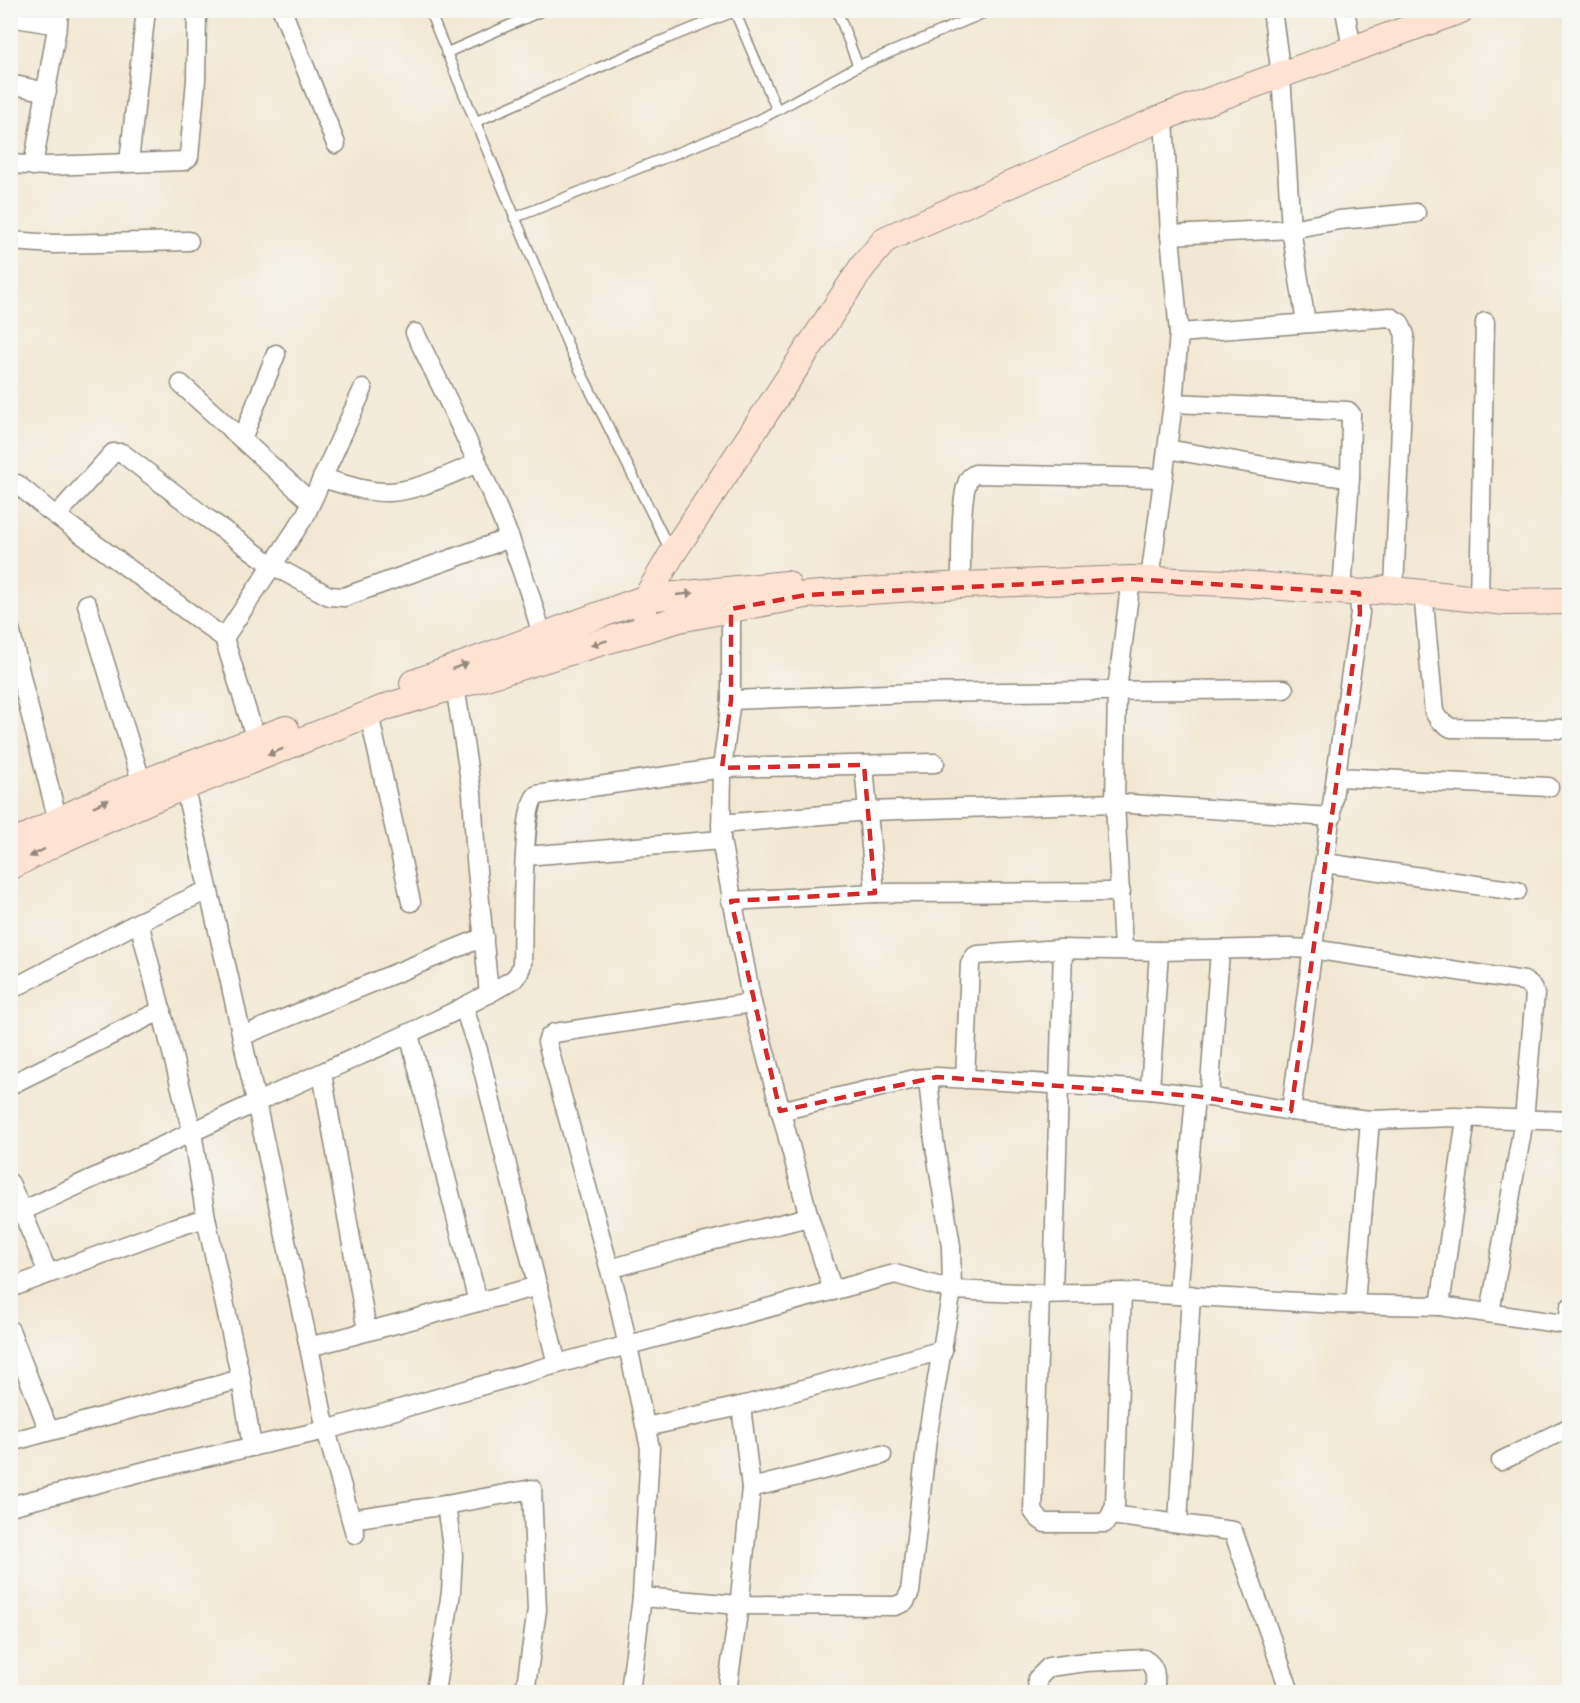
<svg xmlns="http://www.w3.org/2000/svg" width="1580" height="1703" viewBox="0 0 1580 1703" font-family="Cardo,serif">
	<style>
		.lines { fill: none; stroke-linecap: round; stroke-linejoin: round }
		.lane-casing { stroke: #8e897e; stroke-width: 12 }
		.street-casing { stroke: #8e897e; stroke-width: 21 }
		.secondary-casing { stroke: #8e897e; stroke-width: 28 }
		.lane { stroke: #fff; stroke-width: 9 }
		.street { stroke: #fff; stroke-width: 18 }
		.secondary { stroke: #fee3d2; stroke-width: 26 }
		.oneway { fill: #94877e }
		.marked { fill: none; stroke: #d62828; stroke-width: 4.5; stroke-dasharray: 12 8; stroke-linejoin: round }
	</style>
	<rect width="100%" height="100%" fill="#f6f6f2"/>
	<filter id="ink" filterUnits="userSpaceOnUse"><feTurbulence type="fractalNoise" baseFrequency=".0167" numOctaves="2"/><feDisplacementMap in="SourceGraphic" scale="12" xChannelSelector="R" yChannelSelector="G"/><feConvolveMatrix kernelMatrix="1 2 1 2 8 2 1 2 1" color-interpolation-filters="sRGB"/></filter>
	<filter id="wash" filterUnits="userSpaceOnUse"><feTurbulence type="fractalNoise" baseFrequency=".008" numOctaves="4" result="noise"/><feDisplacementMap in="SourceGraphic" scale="24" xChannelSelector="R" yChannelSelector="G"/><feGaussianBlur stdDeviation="1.35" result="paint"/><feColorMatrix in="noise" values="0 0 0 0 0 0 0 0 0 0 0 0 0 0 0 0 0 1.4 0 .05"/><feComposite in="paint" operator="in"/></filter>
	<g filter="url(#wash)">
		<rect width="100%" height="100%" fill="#f2e7d2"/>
	</g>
	<g filter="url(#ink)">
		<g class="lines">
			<defs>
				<g id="lane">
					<path d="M429,10l141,340 100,200"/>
					<path d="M734,10l43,100"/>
					<path d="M837,10l21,56"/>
					<path d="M446,53l98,-43"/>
					<path d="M475,122l176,-77 87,-35"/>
					<path d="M514,218l243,-97 101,-55 133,-56"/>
				</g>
				<g id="street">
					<path d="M282,10l54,134"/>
					<path d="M1272,10l9,65 10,154 15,94"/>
					<path d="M1345,10l7,39"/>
					<path d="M10,17l48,8"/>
					<path d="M10,84l37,8"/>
					<path d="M129,162l17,-152"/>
					<path d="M10,164l37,2 137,-5 5,-4 7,-77 1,-70"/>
					<path d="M33,166l27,-156"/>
					<path d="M1170,235l121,-6 48,-9 77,-7"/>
					<path d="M10,241l44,3 135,-3"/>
					<path d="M415,333c50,102 102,203 130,314"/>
					<path d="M1179,333l211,-16 10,6 5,12 -11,254"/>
					<path d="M181,384l130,118"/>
					<path d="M1173,403l175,8 3,3 -1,64 -7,99"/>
					<path d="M242,439l34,-85"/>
					<path d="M1167,449l131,23 52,6"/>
					<path d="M322,478c22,6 45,15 68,14 31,-2 60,-18 88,-29"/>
					<path d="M17,484l30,25 177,129 32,102"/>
					<path d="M57,515l56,-62h9l82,63 68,49 57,31 15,1 166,-59"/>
					<path d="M1150,580l23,-177 6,-70 -9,-98 -6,-118"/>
					<path d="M961,585c0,-21 -1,-88 7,-104 2,-5 3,-4 7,-7l188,4"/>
					<path d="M1423,592l11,120 5,8 12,8 119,1"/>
					<path d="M731,597v103l-9,68 -1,72 31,163 57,214 24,74"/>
					<path d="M1479,599l6,-277"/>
					<path d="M87,604l55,180"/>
					<path d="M10,629l14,60 34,132"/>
					<path d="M224,638l81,-122 58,-127"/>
					<path d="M455,686l17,107 4,67 13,134"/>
					<path d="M731,700l182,-7 371,-4"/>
					<path d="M369,714l42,188"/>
					<path d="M864,765l11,128"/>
					<path d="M182,776l48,206 79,365 17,83 231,-66 338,-90 57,16 88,4 82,-2 213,12 105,2 130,19"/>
					<path d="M1337,777l212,10"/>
					<path d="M721,824l147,-13 247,-8 217,14"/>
					<path d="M525,856l196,-16"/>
					<path d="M1325,863l192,28"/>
					<path d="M731,901l144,-8 246,-1"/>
					<path d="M139,922l53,210 14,86 35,161 11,68"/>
					<path d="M1123,949l-8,-146 2,-113 14,-111"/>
					<path d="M10,990l129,-68 69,-32"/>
					<path d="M464,1008l14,42 79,314"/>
					<path d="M409,1034l69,268"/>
					<path d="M242,1036l242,-99"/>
					<path d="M322,1073l45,258"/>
					<path d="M965,1079l5,-115 5,-8 3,-1 81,-6 100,2 130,-3 23,1 212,32 8,6 3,7 -11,126 -34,193"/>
					<path d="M10,1085l152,-75"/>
					<path d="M1150,1090l9,-139"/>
					<path d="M1209,1097l11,-146"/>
					<path d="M780,1111l135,-32 22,-2 213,13 59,7 82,14 79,9 84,-3 116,4"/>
					<path d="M1291,1111l49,-365 20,-133 -1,-20"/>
					<path d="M10,1183l38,90"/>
					<path d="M22,1211c100,-46 199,-93 299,-138 66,-30 131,-57 193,-94l5,-6 3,-9c1,-25 -1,-159 15,-169l185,-27 213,-5"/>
					<path d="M610,1269l84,-24 115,-28"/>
					<path d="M10,1288l163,-60 33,-10"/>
					<path d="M1053,1292l10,-343"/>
					<path d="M1040,1294l-7,217 5,7 7,5h60l6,-8 4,-10 7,-213"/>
					<path d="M1178,1295l17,-199"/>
					<path d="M1355,1304l15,-184"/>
					<path d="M1440,1306l26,-188"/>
					<path d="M1568,1325l2,-18"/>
					<path d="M10,1330l39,101"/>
					<path d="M309,1347l229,-61"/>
					<path d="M646,1427l103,-23 194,-54"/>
					<path d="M10,1442l231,-63"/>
					<path d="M1501,1461l69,-34"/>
					<path d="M751,1488l131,-33"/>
					<path d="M10,1506l143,-37 173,-39 29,104"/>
					<path d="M1111,1515l122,16 57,161"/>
					<path d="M351,1519l95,-14 86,-16 5,121 -12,82"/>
					<path d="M1178,1523l13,-228"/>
					<path d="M642,1597l97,8 156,1 10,-4 5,-10 17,-153 25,-149 -1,-44 -17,-106 -6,-62"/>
					<path d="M435,1692l16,-100 2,-37 -7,-50"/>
					<path d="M630,1692l12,-95 8,-149 -33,-152 -70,-254 2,-5 5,-4 198,-30"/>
					<path d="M727,1692l13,-94 11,-110 -10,-82"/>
					<path d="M1038,1692l-1,-13 12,-12 37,-5 58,-3c14,8 11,19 11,33"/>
				</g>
				<g id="secondary">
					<path d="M644,611l2,-13 26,-44 191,-288 23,-27 278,-122 297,-107"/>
					<path d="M413,683l233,-85 141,-14"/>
					<path d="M10,846c86,-49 184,-83 276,-117"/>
					<path d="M10,867l47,-25 94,-42 238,-94 290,-87 127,-24 155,-10 170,-6 95,4 139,10 20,-4 121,13 64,-1"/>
				</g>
			</defs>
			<use href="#lane" class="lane-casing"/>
			<use href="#street" class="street-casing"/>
			<use href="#secondary" class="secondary-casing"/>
			<use href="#lane" class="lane"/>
			<use href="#street" class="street"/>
			<use href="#secondary" class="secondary"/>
		</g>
		<defs><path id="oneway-solid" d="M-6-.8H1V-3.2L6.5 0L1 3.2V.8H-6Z" transform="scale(1.5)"/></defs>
		<g class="oneway">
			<use href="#oneway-solid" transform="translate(685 594) rotate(-6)"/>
			<use href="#oneway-solid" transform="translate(599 643) rotate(163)"/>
			<use href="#oneway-solid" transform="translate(460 666) rotate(-20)"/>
			<use href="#oneway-solid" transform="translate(275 752) rotate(158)"/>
			<use href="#oneway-solid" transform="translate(101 803) rotate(-24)"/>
			<use href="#oneway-solid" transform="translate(37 853) rotate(152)"/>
		</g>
	</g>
	<path class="marked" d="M1131,579l228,14 1,20 -69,498 -96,-15 -258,-19 -157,34 -49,-210 144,-8 -11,-128 -142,3 9,-68v-91l75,-14z"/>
	<rect width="1580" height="1703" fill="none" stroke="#f6f6f2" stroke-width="36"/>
</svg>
